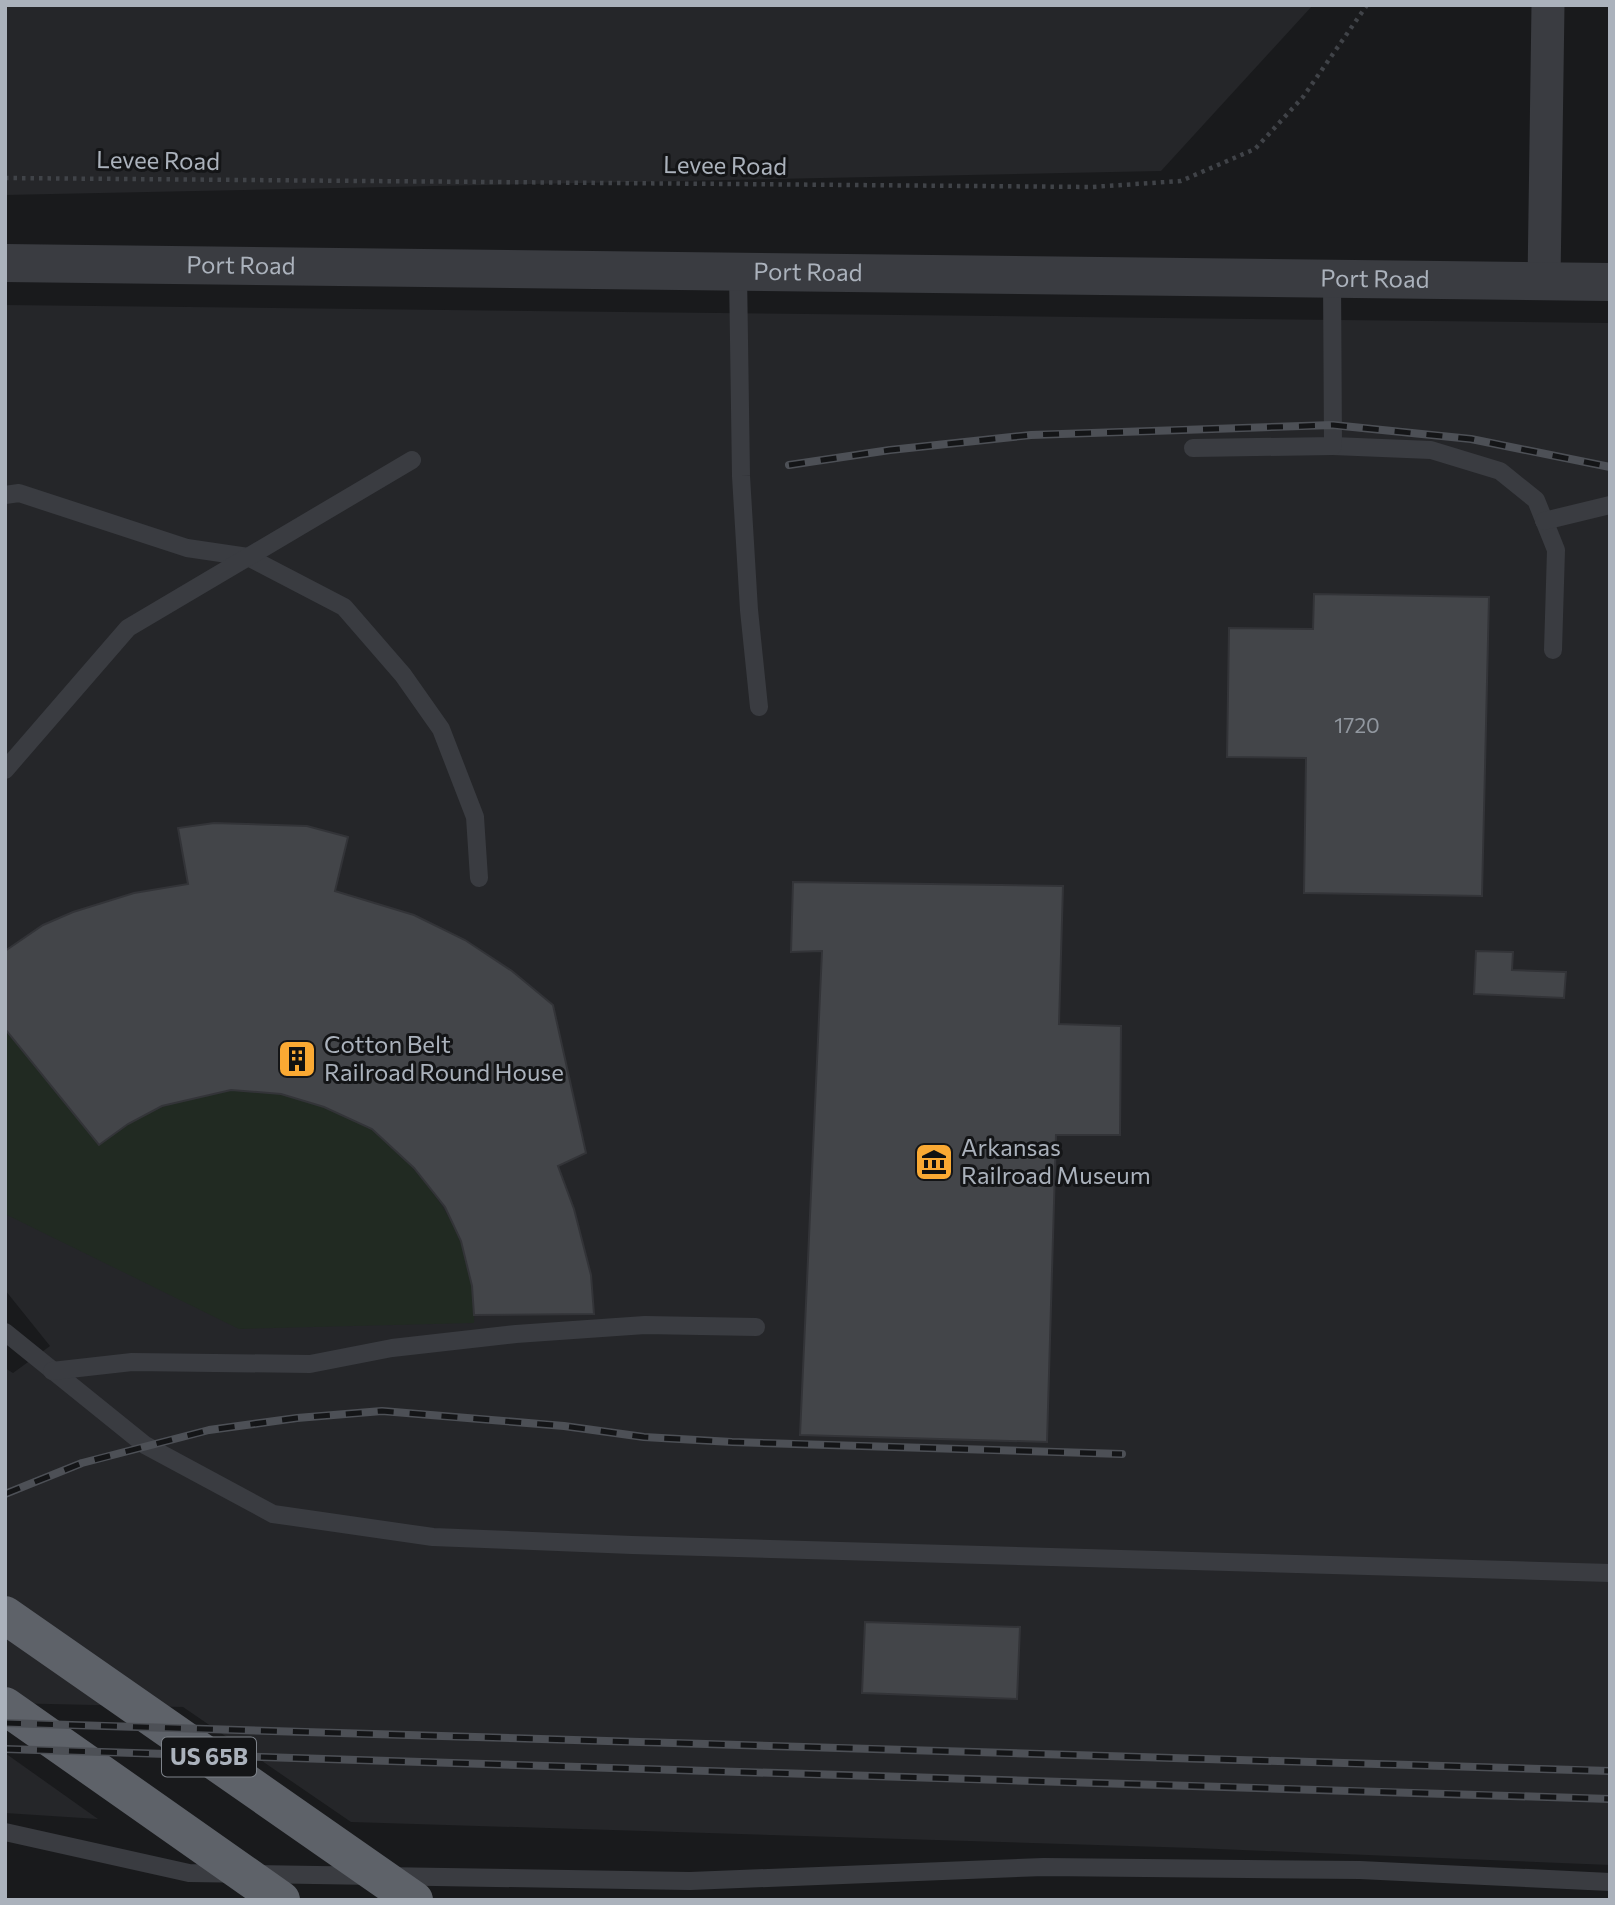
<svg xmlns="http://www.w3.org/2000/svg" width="1615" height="1905" viewBox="0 0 1615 1905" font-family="Commissioner,sans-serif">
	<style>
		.built { fill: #252629 }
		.green { fill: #212a22 }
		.building { fill: #434549; stroke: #333438; stroke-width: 2 }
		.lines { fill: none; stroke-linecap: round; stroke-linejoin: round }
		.path { stroke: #404348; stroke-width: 4.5; stroke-dasharray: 3.5 5; stroke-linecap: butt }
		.service { stroke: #3a3c41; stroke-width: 18 }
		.minor { stroke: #3a3c41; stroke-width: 33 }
		.tertiary { stroke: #3a3c41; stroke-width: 38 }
		.trunk { stroke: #5e6269; stroke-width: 38 }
		.rail-casing { stroke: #4d5056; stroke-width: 8 }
		.rail { stroke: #141517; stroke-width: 5; stroke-dasharray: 16; stroke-linecap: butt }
		.labels { text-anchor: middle; stroke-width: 6; stroke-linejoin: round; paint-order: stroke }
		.number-label { font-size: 21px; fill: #91979f }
		.shield { fill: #141517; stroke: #7e838a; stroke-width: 2 }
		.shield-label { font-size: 23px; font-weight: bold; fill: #abb2bc }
		.street-label { font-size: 24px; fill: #abb2bc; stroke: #141517 }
		.poi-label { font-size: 24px; fill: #abb2bc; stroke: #141517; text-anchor: start }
	</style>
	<rect width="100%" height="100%" fill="#191a1c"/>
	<g class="built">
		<path d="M5,5h1308l-152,166 -1156,24z"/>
		<path d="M5,305l1605,18v1542l-416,-17 -843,-26 -168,-115 -178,-4v-335l8,5 37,-27 -45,-56z"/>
		<path d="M5,1753l93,66 -93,-6z"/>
	</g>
	<path class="green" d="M5,1029l94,115c41,-30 79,-48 131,-54 21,-3 47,3 68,9 24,7 52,16 74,30 8,5 16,15 23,21 49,46 83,104 79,173l-235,6 -234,-115z"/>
	<g class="building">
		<path d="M1314,594l175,3 -7,299 -178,-3 2,-135 -79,-1 2,-129 84,1z"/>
		<path d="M214,823l93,3 41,11 -13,54 79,24 51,25 47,31 41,34 33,148 -28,13 16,43 17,66 3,39 -120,1 -2,-29 -11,-45 -16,-34 -31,-39 -42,-39 -48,-22 -43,-13 -50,-4 -69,16 -34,18 -29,21 -94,-116v-78l38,-26 30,-13 61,-19 54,-9 -10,-56z"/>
		<path d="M793,882l270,4 -4,138 62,2 -1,109h-64l-9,307 -247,-7 22,-484 -31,1z"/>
		<path d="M1476,951l37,1 -1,18 54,2 -2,26 -90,-4z"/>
		<path d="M865,1622l155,5 -3,72 -155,-6z"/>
	</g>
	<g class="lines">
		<path class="path" d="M5,178l1087,9 89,-6 74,-32 48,-52 64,-92"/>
		<g class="service">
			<path d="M738,272l3,204 8,134 10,97"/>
			<path d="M1333,446l98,4 69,21 36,29 20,50 -3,100"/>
			<path d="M1193,448l140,-2 -1,-168"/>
			<path d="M5,495l14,-2 168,55 61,9 96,50 59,68 38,54 34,88 4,61"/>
			<path d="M1544,521l66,-16"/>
			<path d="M5,770l123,-142 284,-168"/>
			<path d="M5,1332l140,113 128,69 160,23 199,8 978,28"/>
			<path d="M52,1371l80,-9 178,2 82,-16 124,-14 129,-9 111,2"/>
			<path d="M5,1832l184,41 501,8 354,-14 316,3 250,12"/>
		</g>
		<path class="minor" d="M1544,282l4,-277"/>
		<path class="tertiary" id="s1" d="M5,263l1605,19"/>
		<g class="trunk">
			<path d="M5,1615l409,285"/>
			<path d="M5,1706l276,194"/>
		</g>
		<defs>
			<g id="rail">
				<path d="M789,465l101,-15 141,-15 302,-10 138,14 139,28"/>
				<path d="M5,1494l77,-31 127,-33 88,-12 85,-7 182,15 80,11 88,5 390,12"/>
				<path d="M5,1723l1605,48"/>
				<path d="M5,1749l1605,50"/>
			</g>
		</defs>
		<use href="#rail" class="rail-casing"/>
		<use href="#rail" class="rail"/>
	</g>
	<defs>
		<symbol id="building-square" viewBox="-11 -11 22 22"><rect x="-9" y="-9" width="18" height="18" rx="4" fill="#faa933" stroke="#141517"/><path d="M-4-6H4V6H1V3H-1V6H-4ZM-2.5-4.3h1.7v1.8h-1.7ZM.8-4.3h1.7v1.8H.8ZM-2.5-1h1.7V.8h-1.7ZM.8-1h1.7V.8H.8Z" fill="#111"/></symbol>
		<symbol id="museum-square" viewBox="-11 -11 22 22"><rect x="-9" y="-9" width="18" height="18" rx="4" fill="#faa933" stroke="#141517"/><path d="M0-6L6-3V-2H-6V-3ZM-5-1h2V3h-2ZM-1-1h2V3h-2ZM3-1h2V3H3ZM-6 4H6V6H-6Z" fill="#111"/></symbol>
	</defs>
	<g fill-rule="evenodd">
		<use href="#building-square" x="275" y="1037" width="44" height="44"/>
		<use href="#museum-square" x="912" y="1140" width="44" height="44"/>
	</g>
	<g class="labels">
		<g class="number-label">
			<text x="1357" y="733">1720</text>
		</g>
		<rect class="shield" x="162" y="1737.5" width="94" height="39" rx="5"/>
		<g class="shield-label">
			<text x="209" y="1765">US 65B</text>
		</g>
		<g class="street-label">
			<text transform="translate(158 161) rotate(1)" y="8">Levee Road</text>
			<text transform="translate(725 166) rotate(1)" y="8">Levee Road</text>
			<text dy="8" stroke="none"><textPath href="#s1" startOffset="236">Port Road</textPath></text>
			<text dy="8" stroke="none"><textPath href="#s1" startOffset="803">Port Road</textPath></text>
			<text dy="8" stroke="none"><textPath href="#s1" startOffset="1370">Port Road</textPath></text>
		</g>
		<g class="poi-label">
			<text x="324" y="1053">Cotton Belt<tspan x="324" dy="28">Railroad Round House</tspan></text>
			<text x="961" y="1156">Arkansas<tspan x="961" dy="28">Railroad Museum</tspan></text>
		</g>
	</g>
	<rect width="1615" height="1905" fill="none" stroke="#abb2bc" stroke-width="14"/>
</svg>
